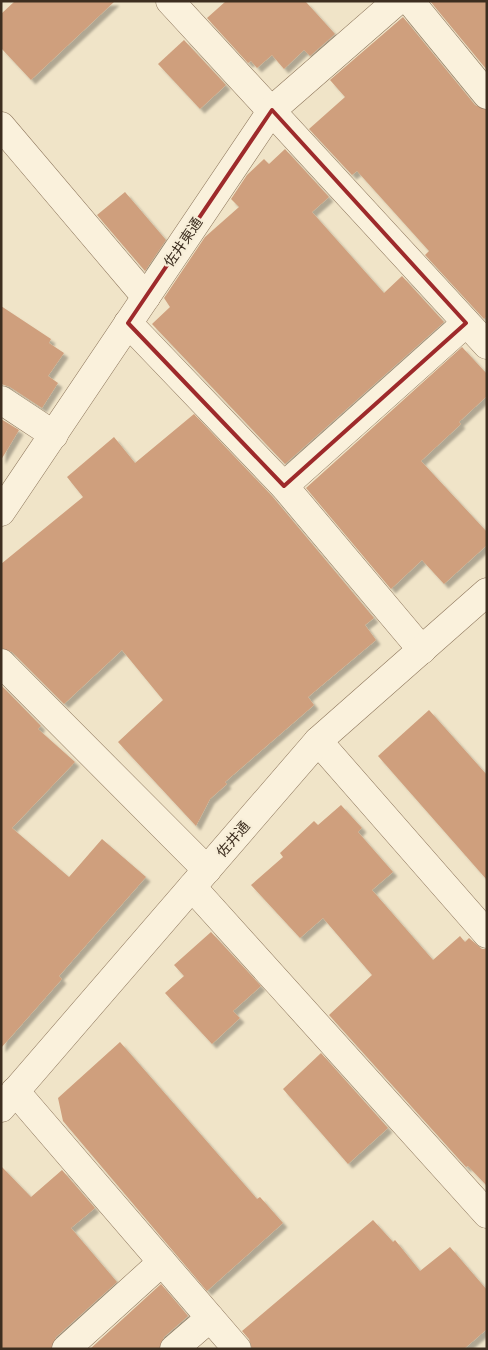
<svg xmlns="http://www.w3.org/2000/svg" width="488" height="1350" viewBox="0 0 488 1350" font-family="'Source Serif 4','Noto Sans JP',serif">
	<style>
		.building { fill: #cf9f7d; filter: url(#shadow) }
		.lines { fill: none; stroke-linecap: round; stroke-linejoin: round }
		.minor-casing { stroke: #8d765c; stroke-width: 29 }
		.tertiary-casing { stroke: #8d765c; stroke-width: 29 }
		.minor { stroke: #faf1dc; stroke-width: 28 }
		.tertiary { stroke: #faf1dc; stroke-width: 28 }
		.marked { fill: none; stroke: #9e2a2b; stroke-width: 4; stroke-linejoin: round }
		.labels { text-anchor: middle; stroke-width: 4.5; stroke-linejoin: round; paint-order: stroke }
		.street-label { font-size: 14px; fill: #3d2e20; stroke: #f7eed8 }
	</style>
	<defs>
		<filter id="shadow"><feDropShadow dx="4.5" dy="4.5" stdDeviation="1" flood-color="#0004"/></filter>
	</defs>
	<rect width="100%" height="100%" fill="#f0e4c8"/>
	<g class="building">
		<path d="M15,1h100l-84,79 -30,-32v-34z"/>
		<path d="M226,1l80,1 29,32 -25,22 -6,-6 -20,19 -12,-14 -15,13 -6,-7 -3,2 -41,-45z"/>
		<path d="M430,1h57v69z"/>
		<path d="M403,17l72,88 12,5v206l-3,3 -59,-64 4,-4 -72,-80 -5,4 -43,-46 36,-32 -15,-17z"/>
		<path d="M184,40l42,45 -26,24 -42,-45z"/>
		<path d="M285,149l44,48 -17,15 72,81 18,-17 42,46 -159,142 -133,-140 18,-17 -6,-9 41,-61 34,-30 -8,-8 16,-24 17,-16 5,5z"/>
		<path d="M125,192l41,48 -21,31 -48,-56z"/>
		<path d="M1,306l50,33 -2,4 15,10 -16,23 10,7 -16,25 -32,-21 -9,-3z"/>
		<path d="M462,347l25,27v22l-28,26 2,2 -40,37 66,71v13l-43,39 -22,-24 -31,29 -85,-101z"/>
		<path d="M194,414l78,82 102,122 -9,7 11,15 -68,57 6,8 -89,77 2,2 -17,15 -14,27 -78,-84 45,-42 -41,-50 -58,54 -52,-52 -11,-4v-84l82,-67 -16,-20 47,-40 21,26z"/>
		<path d="M1,419l18,11 -18,30z"/>
		<path d="M1,685l40,41 -3,3 37,33 -63,66 57,49 33,-38 44,38 -87,99 3,3 -61,69z"/>
		<path d="M429,710l58,65v105l-109,-124z"/>
		<path d="M341,805l21,23 -4,4 35,40 -21,18 61,70 27,-24 5,6 4,-4 13,11h5v237l-19,-20 -2,1 -137,-152 43,-40 -49,-57 -23,20 -49,-53 32,-28 -3,-4 34,-32 4,4z"/>
		<path d="M211,932l50,54 -28,25 7,7 -28,26 -47,-51 19,-17 -10,-11z"/>
		<path d="M120,1042l137,157 3,-2 23,26 -76,68 -144,-170 -5,-23z"/>
		<path d="M321,1053l67,75 -40,36 -65,-75z"/>
		<path d="M1,1166l30,31 31,-27 33,38 -24,20 46,54 -61,55 -5,12h-50z"/>
		<path d="M373,1220l20,22 2,-2 25,31 30,-24 37,43v39l-23,20h-212l-3,-10 -7,-8z"/>
		<path d="M161,1284l27,32 -24,21 -5,12h-69z"/>
	</g>
	<g class="lines">
		<defs>
			<g id="minor">
				<path d="M170,1l317,344"/>
				<path d="M410,1l77,94"/>
				<path d="M1,126l145,171"/>
				<path d="M128,323l156,163 138,164"/>
				<path d="M1,400l53,35"/>
				<path d="M284,486l182,-163"/>
				<path d="M1,512l271,-402 125,-109"/>
				<path d="M1,663l206,207"/>
				<path d="M318,741l169,193"/>
				<path d="M192,887l295,327"/>
				<path d="M15,1091l222,258"/>
				<path d="M66,1349l96,-87"/>
				<path d="M174,1349l36,-31"/>
			</g>
			<path id="tertiary" d="M1,1108l317,-367 169,-149"/>
		</defs>
		<use href="#minor" class="minor-casing"/>
		<use href="#tertiary" class="tertiary-casing"/>
		<use href="#minor" class="minor"/>
		<use href="#tertiary" class="tertiary"/>
	</g>
	<path class="marked" d="M272,110l194,213 -182,163 -156,-163z"/>
	<g class="labels">
		<g class="street-label">
			<text transform="translate(183 242) rotate(-56)" y="5">佐井東通</text>
			<text transform="translate(233 839) rotate(-49)" y="5">佐井通</text>
		</g>
	</g>
	<rect width="488" height="1350" fill="none" stroke="#3d2e20" stroke-width="5"/>
</svg>
